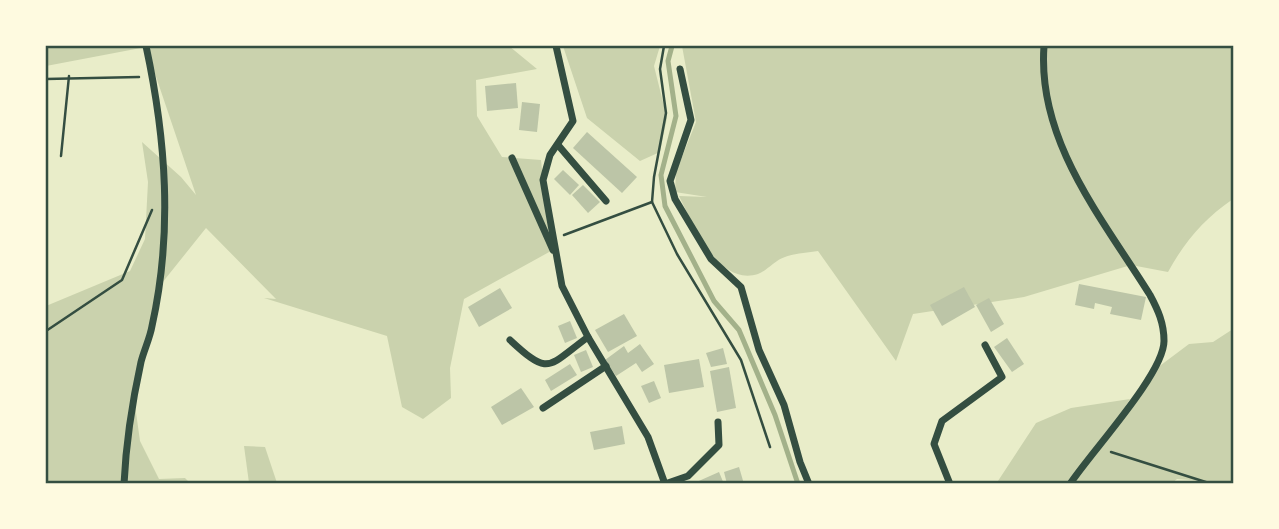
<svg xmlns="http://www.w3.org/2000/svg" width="1279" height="529" viewBox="0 0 1279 529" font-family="Overpass,sans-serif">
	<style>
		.green { fill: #cad2ad }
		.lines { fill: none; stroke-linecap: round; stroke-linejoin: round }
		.stream { stroke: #a3b18a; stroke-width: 5 }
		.building { fill: #bcc5a7 }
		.path { stroke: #344e41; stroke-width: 2.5 }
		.minor { stroke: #344e41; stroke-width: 7 }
		.neatline { fill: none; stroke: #344e41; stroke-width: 2.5 }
	</style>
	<rect width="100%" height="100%" fill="#e9edc9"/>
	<g class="green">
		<path d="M46,46h463l28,23 -61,11 1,36 25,41 39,3 10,91 -87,48 -14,69 1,30 -28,21 -21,-12 -15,-71 -123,-38 12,1 -70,-71 -48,60 -24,110 6,43 19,38 26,-1 5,5h-144v-177l84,-35 15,-32 3,-57 -6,-40 39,35 15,18 -50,-148 -100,19z"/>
		<path d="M563,46h97l-6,20 13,52 -7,34 -20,9 -53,-43z"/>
		<path d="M682,46h551v153c-29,20 -48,42 -65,73l-37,-7 -107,32 -111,17 -17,47 -78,-110c-10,2 -23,2 -33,6 -10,3 -17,13 -27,17 -40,13 -65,-51 -79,-78l28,1 -32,-5 1,-20 20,-50z"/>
		<path d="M1233,329v154l-56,-4 -6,5h-175l40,-61 35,-15 59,-9 -23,37 50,-68 32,-24 24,-2z"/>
		<path d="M244,446l21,1 12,36h-28z"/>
	</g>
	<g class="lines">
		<path class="stream" d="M672,46l-4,15 8,55 -15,59 4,31 49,95 25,29 36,85 23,69"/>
	</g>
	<g class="building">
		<path d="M516,83l2,25 -31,3 -2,-25z"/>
		<path d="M522,102l18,2 -3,28 -18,-2z"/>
		<path d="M587,132l50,45 -15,16 -49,-45z"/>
		<path d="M563,170l16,15 -9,10 -16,-16z"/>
		<path d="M583,185l17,17 -12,11 -16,-18z"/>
		<path d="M1079,284l67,13 -5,23 -31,-6 2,-7 -17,-4 -1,6 -19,-4z"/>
		<path d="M964,287l11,20 -33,19 -12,-21z"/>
		<path d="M500,288l12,20 -33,19 -11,-20z"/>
		<path d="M989,298l15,26 -13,8 -15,-27z"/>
		<path d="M624,314l13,22 -29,16 -13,-22z"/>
		<path d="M570,321l7,17 -12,5 -7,-17z"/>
		<path d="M1007,338l17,26 -12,8 -18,-25z"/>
		<path d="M640,344l14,20 -12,8 -6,-9 -20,13 -11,-16 19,-14 4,7z"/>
		<path d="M723,348l4,16 -16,3 -5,-14z"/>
		<path d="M586,350l7,17 -12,5 -7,-17z"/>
		<path d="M699,359l5,28 -35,6 -5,-28z"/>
		<path d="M570,364l7,11 -26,16 -6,-11z"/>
		<path d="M729,367l7,41 -19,4 -7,-41z"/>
		<path d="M654,381l7,17 -12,5 -8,-17z"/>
		<path d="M521,388l13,19 -32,18 -11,-18z"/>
		<path d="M622,426l3,18 -31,6 -4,-18z"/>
		<path d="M739,467l5,17h-17l-3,-12z"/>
		<path d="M719,472l5,12h-32z"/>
	</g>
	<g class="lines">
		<g class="path">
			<path d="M664,46l-4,23 6,44 -12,64 -2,25 25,52 64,106 29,87"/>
			<path d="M46,79l93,-2"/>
			<path d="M61,156l8,-80"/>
			<path d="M564,235l88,-33"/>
			<path d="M46,331l76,-51 30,-70"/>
			<path d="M1111,452l101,32"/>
		</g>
		<g class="minor">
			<path d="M556,46l17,75 -23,34 -7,25 19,106 26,51 60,100 17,47 23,-8 31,-31 -1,-23"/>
			<path d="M1044,46c-7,95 58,172 106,249 8,15 14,28 14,46 0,33 -73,111 -94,143"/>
			<path d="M680,69l11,51 -21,61 5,18 36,60 30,28 18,63 25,55 16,57 9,22"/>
			<path d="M558,145l48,56"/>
			<path d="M512,158l41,92"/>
			<path d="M510,340c40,37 37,27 78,-3"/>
			<path d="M543,408l63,-42"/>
			<path d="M124,484c2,-42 8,-81 17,-122 3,-12 9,-24 11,-36 21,-94 14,-187 -6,-280"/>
			<path d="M950,484l-16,-40 8,-23 60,-44 -17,-32"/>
		</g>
	</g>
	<rect width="1279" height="529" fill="none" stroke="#fefae0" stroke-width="94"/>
	<rect x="47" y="47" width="1185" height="435" class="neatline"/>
</svg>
